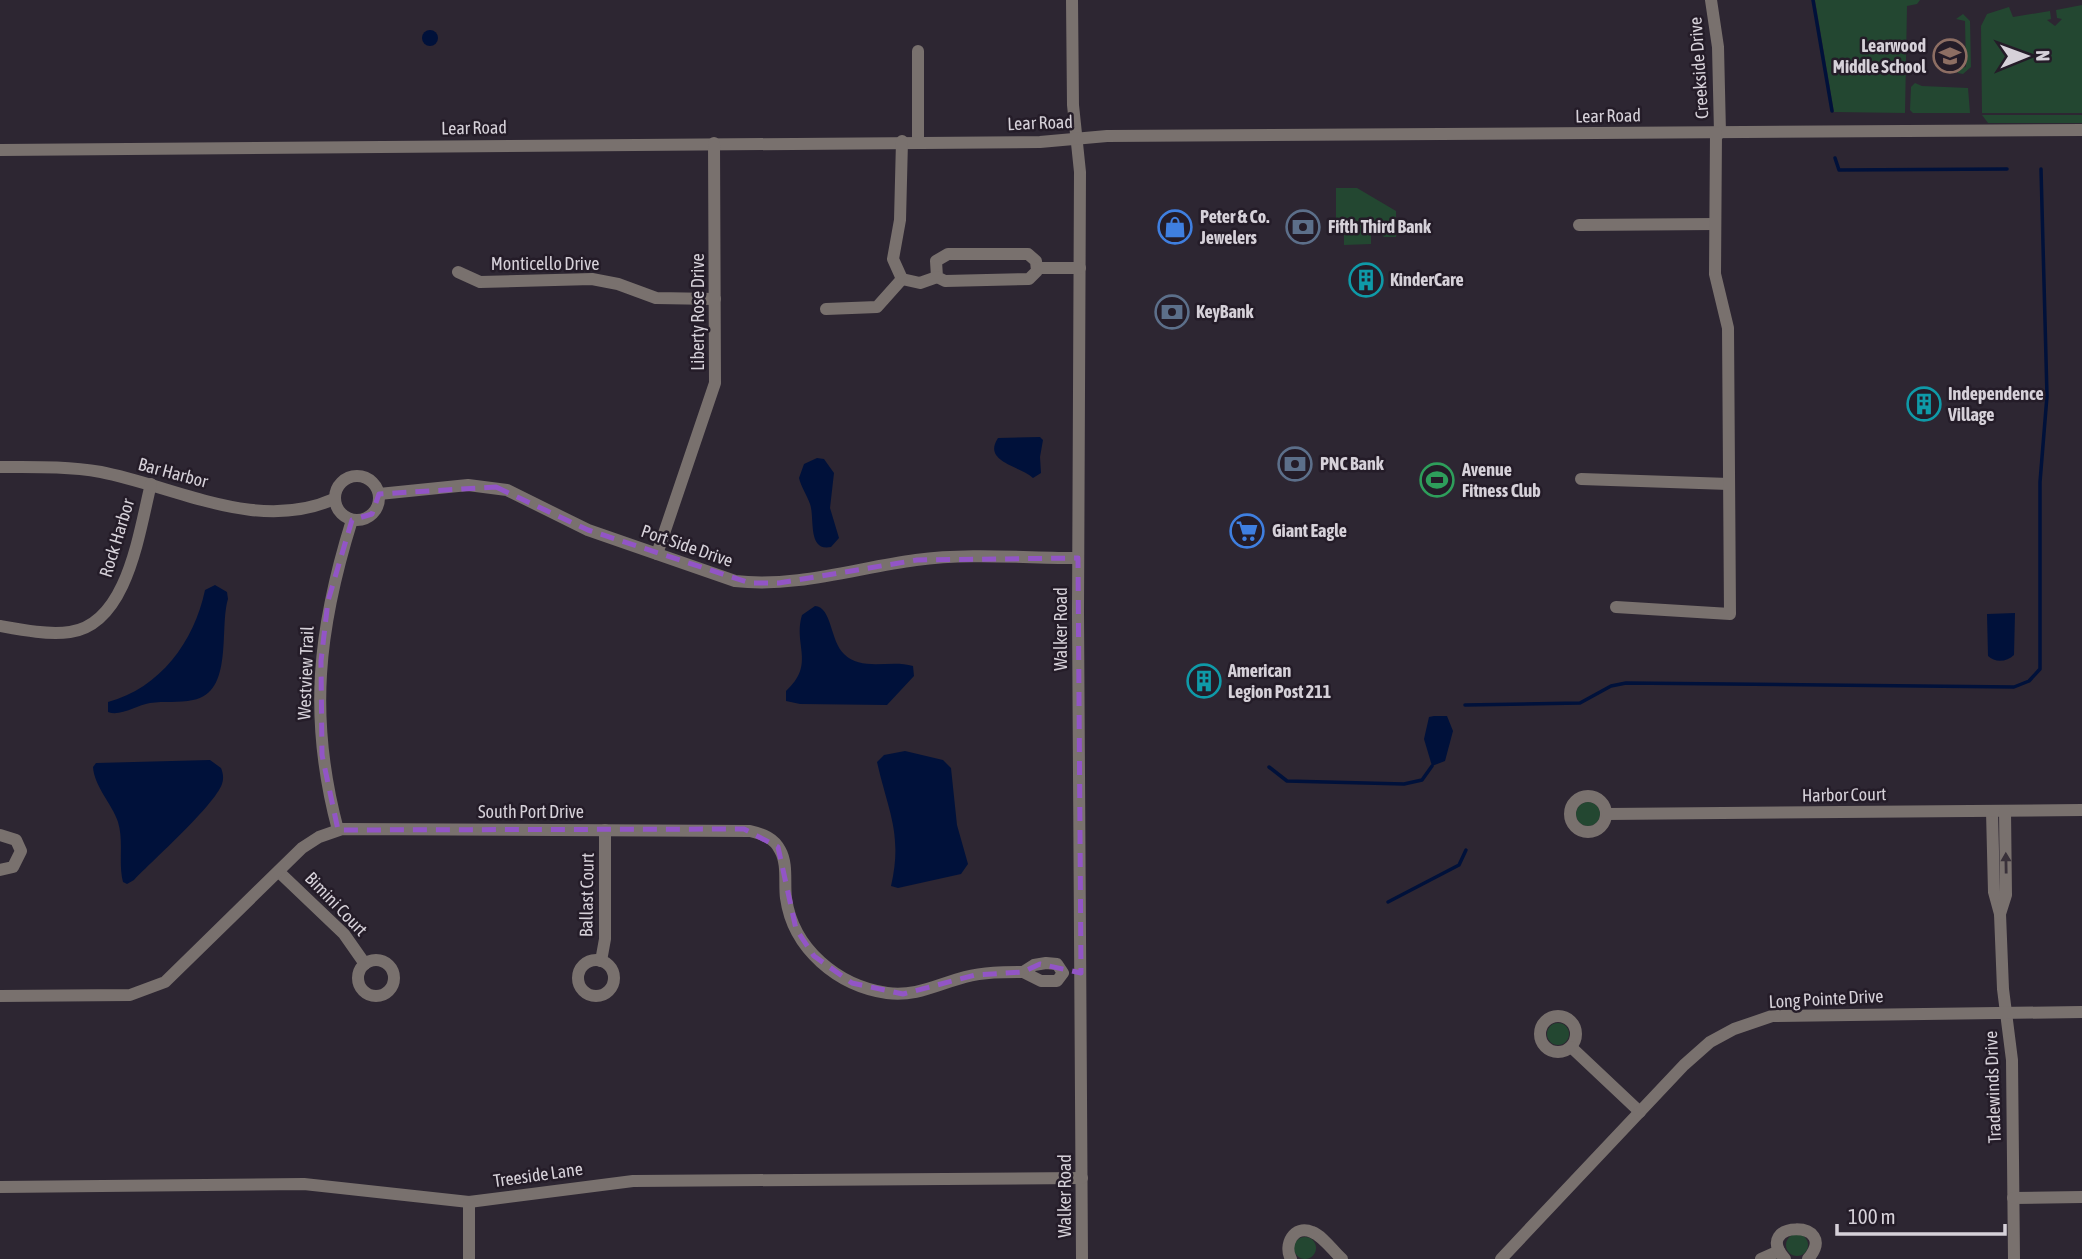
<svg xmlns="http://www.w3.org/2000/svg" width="2082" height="1259" viewBox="0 0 2082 1259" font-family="'Asap Condensed',sans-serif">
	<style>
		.green { fill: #234731 }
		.water { fill: #00113a }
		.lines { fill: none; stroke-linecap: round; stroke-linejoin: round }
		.stream { stroke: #00113a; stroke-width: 3.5 }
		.minor { stroke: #79716e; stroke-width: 12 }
		.oneway { fill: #39313a }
		.marked { fill: none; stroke: #9255c6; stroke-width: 5; stroke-dasharray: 14 9; stroke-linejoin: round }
		.labels { text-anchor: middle; stroke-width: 5; stroke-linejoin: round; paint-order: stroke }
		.poi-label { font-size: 18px; font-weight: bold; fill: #d6d1d9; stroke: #241c28; text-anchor: start }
		.street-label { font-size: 18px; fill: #d6d1d9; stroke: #241c28 }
	</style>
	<rect width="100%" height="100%" fill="#2d2632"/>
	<g class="green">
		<path d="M1815,0h105l-3,4 -10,2 -2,107 -71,-1z"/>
		<path d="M2082,5v108h-100l-1,-87 6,-12 22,-7 4,10 37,-6 1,8 -4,1 8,6 7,-7 -5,-1 -1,-8z"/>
		<path d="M1963,14l7,7 1,46 -8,7 -5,-1 -2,-5 10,-1 -1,-46 -9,-2z"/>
		<path d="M1915,83l7,3 46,2 2,25h-57l-3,-3 1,-23z"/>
		<path d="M1982,115h100v8h-94z"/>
		<path d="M1336,188h21l39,23v26h-12l-13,-12v19l-27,1v-11l4,-7 -12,-1z"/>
		<circle cx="1588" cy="814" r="12"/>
		<circle cx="1558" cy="1034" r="11"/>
		<circle cx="1797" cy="1245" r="11"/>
		<circle cx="1305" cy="1248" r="11"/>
	</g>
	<g class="water">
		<circle cx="430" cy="38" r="8"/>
		<path d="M1040,437l3,3 -3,17 1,16 -8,5c-13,-12 -51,-16 -35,-40z"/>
		<path d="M817,458l7,1 10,14 -4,35 9,30 -8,9c-24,5 -16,-29 -21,-43 -3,-9 -9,-17 -11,-26l5,-14z"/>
		<path d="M215,585l12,7 1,7c-9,29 6,94 -35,101 -14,3 -29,1 -43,3 -13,2 -30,14 -42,9v-10c52,-14 86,-60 97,-112z"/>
		<path d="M815,606c17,1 15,35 29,48 18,18 47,5 69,12l1,10 -27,29 -87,-1 -14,-3v-10c30,-27 7,-46 16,-76z"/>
		<path d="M2015,613l-1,42c-7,7 -19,8 -26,1l-1,-42z"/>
		<path d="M1434,716h13l6,15 -8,30 -13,5 -8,-27 5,-22z"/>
		<path d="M905,751l38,9 8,8 6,57 11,39 -7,10 -63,14 -7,-2c12,-52 -3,-75 -14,-124l7,-7z"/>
		<path d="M210,760l11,8c2,5 3,10 1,16 -8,22 -69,76 -88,96l-7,4 -4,-2c-5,-19 1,-40 -5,-60 -6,-18 -24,-36 -25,-55l3,-4z"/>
	</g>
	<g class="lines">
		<g class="stream">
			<path d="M1813,0l19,111"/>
			<path d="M1835,158l4,12 168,-1"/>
			<path d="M1465,705l115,-2 31,-17 15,-3 388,4 15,-6 11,-12v-187l7,-86 -6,-227"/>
			<path d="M1269,767l18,14 117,3 18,-4 10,-14"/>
			<path d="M1388,902l71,-37 7,-15"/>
		</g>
		<g class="minor">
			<path d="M1072,0l1,105 7,67 -2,441 4,646"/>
			<path d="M1711,0l7,47 2,86"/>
			<path d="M918,51v90"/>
			<path d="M0,150l1040,-8 67,-6 975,-6"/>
			<path d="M1579,225l136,-1"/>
			<path d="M948,254h80l8,7 1,10 -8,8 -84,2 -8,-4 -1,-16z"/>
			<path d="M1037,268h43"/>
			<path d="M458,272l22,10 112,-3 26,5 38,14 59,1"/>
			<path d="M902,279l18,4 17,-6"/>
			<path d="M826,309l51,-2 25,-28 -9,-20 7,-39 2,-79"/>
			<path d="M0,467c34,0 67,-1 101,5 76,15 157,61 233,27"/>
			<circle cx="357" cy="498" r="22"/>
			<path d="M1581,479l148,5"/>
			<path d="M379,494l89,-9 39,5 81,40 147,51c61,7 121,-13 181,-21 53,-7 109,-2 162,-2"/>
			<path d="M657,554l58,-171 -1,-240"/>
			<path d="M1616,607l114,7 -2,-286 -13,-54 1,-141"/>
			<path d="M0,626c22,4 48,9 70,6 58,-8 69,-101 81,-148"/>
			<circle cx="1588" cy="814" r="18"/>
			<path d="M1992,811l2,81 6,22 3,75 9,71 2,199"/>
			<path d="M1607,814l475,-4"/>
			<path d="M338,830c-30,-112 -20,-201 14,-310"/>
			<path d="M0,835l16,5 5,11 -8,16 -13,3"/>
			<path d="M279,872l65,62 21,30"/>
			<path d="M2000,914l6,-19 -1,-84"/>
			<circle cx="376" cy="978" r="18"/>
			<circle cx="596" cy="978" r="18"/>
			<path d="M601,961l4,-22v-109"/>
			<path d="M1046,963l11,1 6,9 -6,8h-16l-18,-9 11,-7z"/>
			<path d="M0,996l130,-1 35,-13 137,-134 17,-11 23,-8 408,2c13,3 24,7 30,19 8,14 4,33 6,48 7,51 52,88 101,95 29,4 51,-9 78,-16 19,-5 38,-5 58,-5"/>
			<circle cx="1558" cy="1034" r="18"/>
			<path d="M1571,1047l69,65"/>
			<path d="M0,1187l304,-3 165,18 164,-21 449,-3"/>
			<path d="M2013,1198l69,-1"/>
			<path d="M469,1202v57"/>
			<path d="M1291,1259c-8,-14 3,-35 21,-27 11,4 21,19 30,27"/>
			<path d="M1501,1259l183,-194 26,-23 24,-13 38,-13 310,-4"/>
			<path d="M1761,1259l18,-8"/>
			<path d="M1785,1259c-35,-39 57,-40 23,0"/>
		</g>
	</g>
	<defs><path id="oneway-solid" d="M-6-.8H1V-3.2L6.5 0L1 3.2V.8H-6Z" transform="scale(1.75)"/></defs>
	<use class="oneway" href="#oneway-solid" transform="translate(2006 863) rotate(-91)"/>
	<path class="marked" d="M496,487l92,43 162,53h29l138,-23 161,-2 3,415 -41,-9 -17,8 -48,3 -72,19 -51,-11 -38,-27 -18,-27 -18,-82 -34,-18 -406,1 -16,-75 -1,-94 7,-60 24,-81 20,-6 7,-20z"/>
	<defs>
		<symbol id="school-ring" viewBox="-11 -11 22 22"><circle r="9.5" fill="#241c28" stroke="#8d6e63" stroke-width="1.5"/><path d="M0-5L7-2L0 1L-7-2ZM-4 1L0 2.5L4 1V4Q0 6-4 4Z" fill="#8d6e63"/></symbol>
		<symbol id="shop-ring" viewBox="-11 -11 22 22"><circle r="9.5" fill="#241c28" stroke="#3f7fe0" stroke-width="1.5"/><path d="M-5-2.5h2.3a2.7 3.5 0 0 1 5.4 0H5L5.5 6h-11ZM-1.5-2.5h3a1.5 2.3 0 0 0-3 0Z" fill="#3f7fe0"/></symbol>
		<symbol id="bank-ring" viewBox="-11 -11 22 22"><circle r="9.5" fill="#241c28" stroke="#5c6f8a" stroke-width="1.5"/><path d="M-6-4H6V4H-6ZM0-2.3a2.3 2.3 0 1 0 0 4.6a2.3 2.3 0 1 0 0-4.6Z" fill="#5c6f8a"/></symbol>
		<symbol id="building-ring" viewBox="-11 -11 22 22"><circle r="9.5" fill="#241c28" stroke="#0f9aa8" stroke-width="1.5"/><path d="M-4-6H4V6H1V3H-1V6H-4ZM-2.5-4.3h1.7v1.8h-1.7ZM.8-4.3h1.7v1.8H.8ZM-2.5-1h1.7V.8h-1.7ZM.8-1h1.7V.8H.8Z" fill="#0f9aa8"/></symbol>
		<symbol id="stadium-ring" viewBox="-11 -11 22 22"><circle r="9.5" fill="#241c28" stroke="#2e9e5b" stroke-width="1.5"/><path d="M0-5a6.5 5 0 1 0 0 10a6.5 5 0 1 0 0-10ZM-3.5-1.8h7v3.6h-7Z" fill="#2e9e5b"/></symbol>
		<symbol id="supermarket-ring" viewBox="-11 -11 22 22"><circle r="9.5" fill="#241c28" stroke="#3f7fe0" stroke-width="1.5"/><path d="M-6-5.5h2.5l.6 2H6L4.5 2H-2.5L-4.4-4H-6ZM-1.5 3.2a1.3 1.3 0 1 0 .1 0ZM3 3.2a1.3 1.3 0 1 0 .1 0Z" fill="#3f7fe0"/></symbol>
	</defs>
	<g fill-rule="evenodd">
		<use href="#school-ring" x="1931" y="37" width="38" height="38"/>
		<use href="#shop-ring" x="1156" y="208" width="38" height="38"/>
		<use href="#bank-ring" x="1284" y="208" width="38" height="38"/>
		<use href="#building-ring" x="1347" y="261" width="38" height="38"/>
		<use href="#bank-ring" x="1153" y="293" width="38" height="38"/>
		<use href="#building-ring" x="1905" y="385" width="38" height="38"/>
		<use href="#bank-ring" x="1276" y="445" width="38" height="38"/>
		<use href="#stadium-ring" x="1418" y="461" width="38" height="38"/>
		<use href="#supermarket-ring" x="1228" y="512" width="38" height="38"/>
		<use href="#building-ring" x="1185" y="662" width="38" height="38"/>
	</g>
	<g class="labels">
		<g class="poi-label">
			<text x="1926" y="52" text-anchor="end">Learwood<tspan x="1926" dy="21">Middle School</tspan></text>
			<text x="1200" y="223">Peter &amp; Co.<tspan x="1200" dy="21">Jewelers</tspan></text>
			<text x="1328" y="233">Fifth Third Bank</text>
			<text x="1390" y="286">KinderCare</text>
			<text x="1196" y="318">KeyBank</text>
			<text x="1948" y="400">Independence<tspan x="1948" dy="21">Village</tspan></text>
			<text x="1320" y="470">PNC Bank</text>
			<text x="1462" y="476">Avenue<tspan x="1462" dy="21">Fitness Club</tspan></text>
			<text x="1272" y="537">Giant Eagle</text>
			<text x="1228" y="677">American<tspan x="1228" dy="21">Legion Post 211</tspan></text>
		</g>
		<g class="street-label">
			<text transform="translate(1699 68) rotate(-94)" y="6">Creekside Drive</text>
			<text transform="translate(1608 116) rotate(-1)" y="6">Lear Road</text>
			<text transform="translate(1040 123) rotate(-2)" y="6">Lear Road</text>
			<text transform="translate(474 128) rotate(-1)" y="6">Lear Road</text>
			<text x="545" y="270">Monticello Drive</text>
			<text transform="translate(698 312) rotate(-90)" y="6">Liberty Rose Drive</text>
			<text transform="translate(173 473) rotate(15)" y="6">Bar Harbor</text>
			<text transform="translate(117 538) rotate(-73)" y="6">Rock Harbor</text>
			<text transform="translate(687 546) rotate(19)" y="6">Port Side Drive</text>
			<text transform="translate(1061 629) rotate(-90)" y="6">Walker Road</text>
			<text transform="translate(306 673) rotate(-88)" y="6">Westview Trail</text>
			<text transform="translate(1844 795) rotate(-1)" y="6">Harbor Court</text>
			<text x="531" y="818">South Port Drive</text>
			<text transform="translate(587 895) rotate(-89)" y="6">Ballast Court</text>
			<text transform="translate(336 904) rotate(46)" y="6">Bimini Court</text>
			<text transform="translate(1826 999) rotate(-3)" y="6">Long Pointe Drive</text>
			<text transform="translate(1993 1087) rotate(-92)" y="6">Tradewinds Drive</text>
			<text transform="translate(538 1175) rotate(-8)" y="6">Treeside Lane</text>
			<text transform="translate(1065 1196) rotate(-90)" y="6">Walker Road</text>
		</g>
	</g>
	<g transform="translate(2026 56) rotate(89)" stroke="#241c28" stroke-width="5" paint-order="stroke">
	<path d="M0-5L12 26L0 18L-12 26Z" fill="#d6d1d9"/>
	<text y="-10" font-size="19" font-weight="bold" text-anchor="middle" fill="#d6d1d9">N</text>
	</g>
	<path d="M1837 1224v10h168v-10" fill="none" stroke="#d6d1d9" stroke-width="3.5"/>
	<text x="1848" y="1224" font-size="21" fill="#d6d1d9" stroke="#241c28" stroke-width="5" paint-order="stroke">100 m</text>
</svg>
